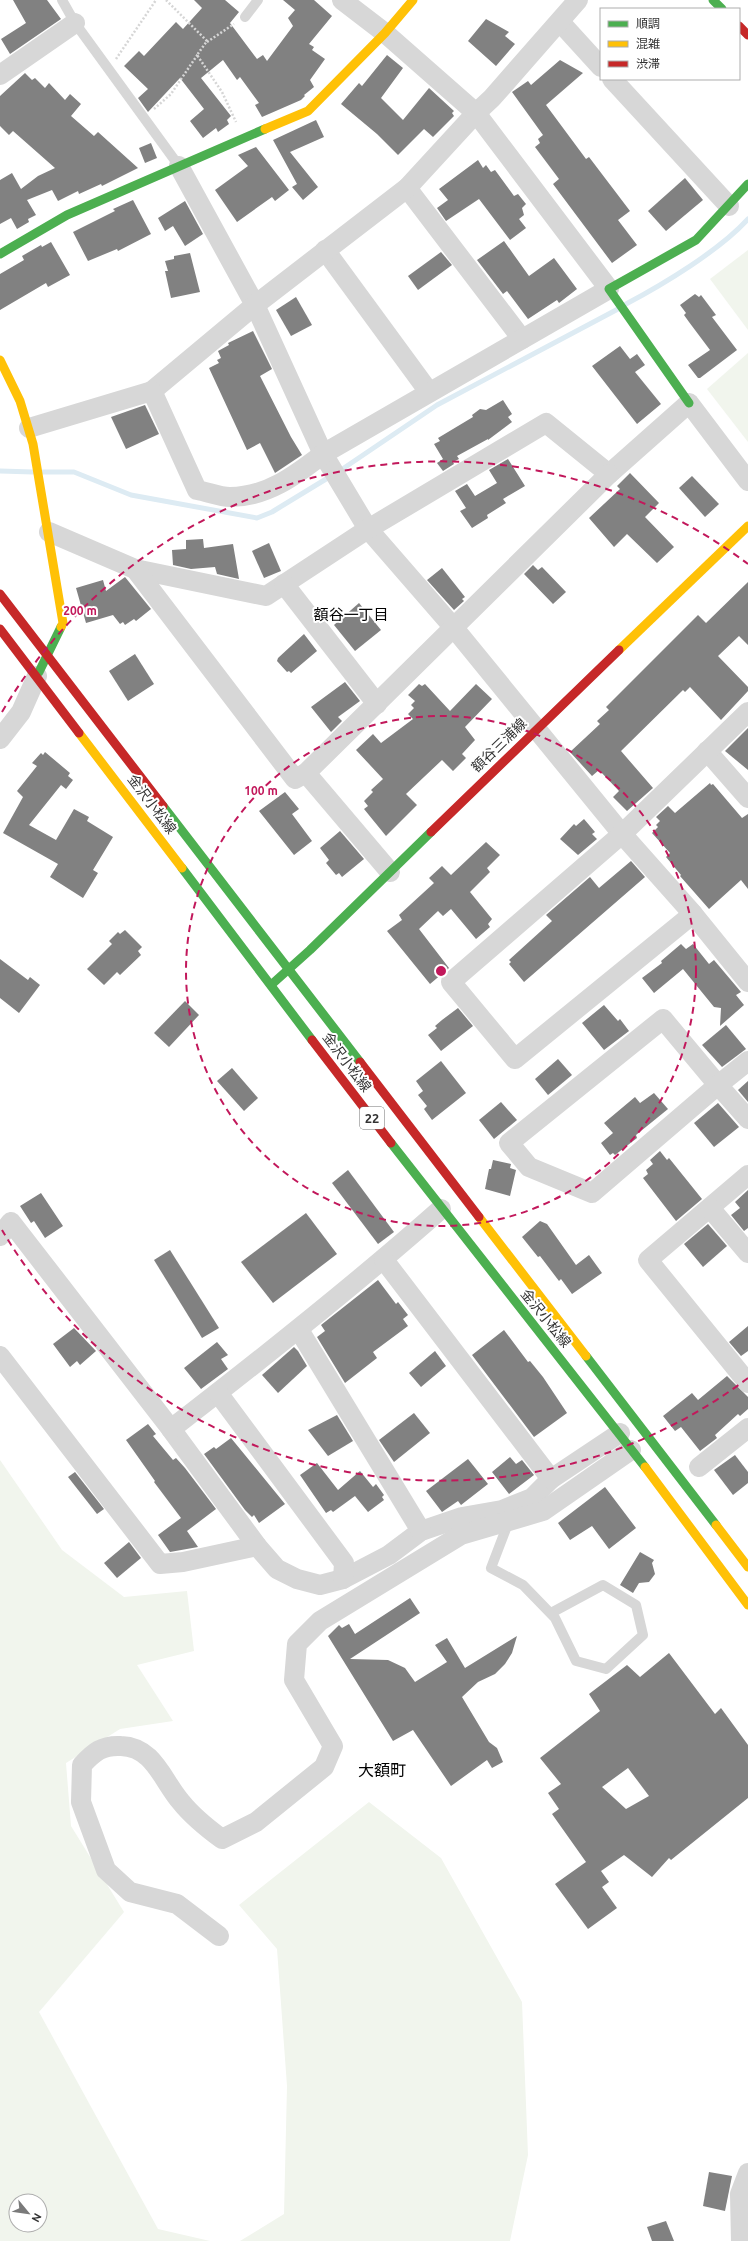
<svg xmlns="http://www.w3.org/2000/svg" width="748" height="2241" viewBox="0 0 748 2241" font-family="Ubuntu,'Noto Sans JP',sans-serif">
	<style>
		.green { fill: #f1f5ed; fill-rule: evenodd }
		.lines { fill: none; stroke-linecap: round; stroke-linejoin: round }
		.stream { stroke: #ddebf3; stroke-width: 5 }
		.building { fill: #818181; fill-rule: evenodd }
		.path { stroke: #d6d6d6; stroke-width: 2.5; stroke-dasharray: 2 2; stroke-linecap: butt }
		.lane { stroke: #d7d7d7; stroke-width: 10 }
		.street { stroke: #d7d7d7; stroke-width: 20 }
		.fast { stroke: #4caf50; stroke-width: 9 }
		.slow { stroke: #ffc107; stroke-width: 9 }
		.jam { stroke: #c62828; stroke-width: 9 }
		.ring { fill: none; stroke: #c2185b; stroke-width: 2; stroke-dasharray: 7 5 }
		.labels { text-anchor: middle; stroke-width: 4; stroke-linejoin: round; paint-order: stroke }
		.shield { fill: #fff; stroke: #707070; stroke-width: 1 }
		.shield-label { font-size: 13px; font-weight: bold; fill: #333 }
		.street-label { font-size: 14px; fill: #333; stroke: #fff }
		.neighbourhood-label { font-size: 15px; fill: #000; stroke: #fff }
		.quarter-label { font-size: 16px; fill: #000; stroke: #fff }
		.centre { fill: #c2185b; stroke: #fff; stroke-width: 2 }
		.ring-label { font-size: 12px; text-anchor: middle; font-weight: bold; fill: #c2185b; stroke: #fff; stroke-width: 4; stroke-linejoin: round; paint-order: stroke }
	</style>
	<rect width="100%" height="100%" fill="#fff"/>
	<g class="green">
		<path d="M748,250v80l-38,-51z"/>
		<path d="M748,353v89l-41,-53z"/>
		<path d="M0,1460l62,90 62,47 63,-6 7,60 -57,14 36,56 -53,8 -54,34 5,63 53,86 -85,100 119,217 52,12h-210zM16,2201h24v24h-24z"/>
		<path d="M369,1802l72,56 81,144 6,153 -18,86h-270l44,-27 3,-128 -10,-137 -38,-44z"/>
	</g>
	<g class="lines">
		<g class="stream">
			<path d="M626,304c38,-20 94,-54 122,-85"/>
			<path d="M0,471l33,1"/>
			<path d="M43,472h31l57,23 126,23 15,-6 59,-36"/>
			<path d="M338,472l99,-67 181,-96"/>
		</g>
	</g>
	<g class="building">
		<path d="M13,0h34l14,19 -51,35 -9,-15 25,-16z"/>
		<path d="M194,0h31l14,12 -9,11 27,36 6,-4 4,6 26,-35 -5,-8 7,-8 -12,-10h31l18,16 -23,28 5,3 -2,3 13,9 -15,21 4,7 -10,8 1,1 -4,4 -39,17 -7,-12 4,-2 -19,-26 -3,3 -14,-20 -22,18 30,38 -4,4 2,4 -11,8 -2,-4 -13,10 -13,-17 14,-12 -24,-31 -32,34 -10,-14 10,-9 -24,-23 15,-15 5,5 32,-34 7,7 19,-21z"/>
		<path d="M486,19l23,13 -4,4 10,8 -19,22 -28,-25z"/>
		<path d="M387,55l16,13 -22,30 22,22 26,-32 25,23 -2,2 2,3 -21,21 -9,-8 -26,26 -21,-21 -36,-30 18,-21 3,3z"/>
		<path d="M560,60l23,13 -37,32 40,54 3,-2 41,54 -12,9 19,25 -25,18 -59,-79 6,-5 -24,-32 5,-4 -2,-4 5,-4 -31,-43 16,-11 3,4z"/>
		<path d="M25,73l7,7 3,-2 10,10 4,-5 16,17 5,-6 11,10 -10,12 23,20 4,-4 40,36 -36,18 -1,-2 -22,10 -1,-3 -20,10 -6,-11 -25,10 9,15 -8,4 1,3 -12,7 -6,-11 -11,6v-44l12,-7 9,16 17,-13 17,-8 -42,-37 -4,4 -9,-9v-30z"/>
		<path d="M316,120l8,17 -34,15 28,35 -15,13 -11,-13 5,-3 -24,-44z"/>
		<path d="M151,143l6,15 -12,5 -6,-15z"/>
		<path d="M256,147l33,43 -14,11 -3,-4 -35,25 -22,-32 33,-24 -10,-11z"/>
		<path d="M478,160l5,8 3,-3 5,7 4,-2 19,26 4,-2 8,10 -4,4 2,7 -5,4 7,9 -16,12 -31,-41 -33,22 -9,-13 11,-8 -9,-11z"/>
		<path d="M685,178l18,22 -37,31 -18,-20z"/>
		<path d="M133,200l18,34 -33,17 -1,-2 -29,12 -15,-29 42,-21 -2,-2z"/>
		<path d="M185,201l18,33 -18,12 -12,-20 -8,5 -7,-13z"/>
		<path d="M504,241l25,35 25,-18 23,31 -18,14 -2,-3 -29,19 -21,-28 -4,3 -26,-34z"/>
		<path d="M51,242l19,33 -22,12 -2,-4 -46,27v-36l24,-14 -2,-4 19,-11 1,2z"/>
		<path d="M441,252l11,13 -34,25 -10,-14z"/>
		<path d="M190,253l10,39 -29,6 -6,-27h3l-3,-10 9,-2v-3z"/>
		<path d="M695,294l4,3 2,-2 15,20 -4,2 25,33 -37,28h-2l-10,-13 22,-15 -21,-28 -5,-7 2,-2 -6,-8z"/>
		<path d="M296,297l16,28 -21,11 -15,-26z"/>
		<path d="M253,331l19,38 -12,7 31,61 11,18 -27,18 -15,-30 -13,7 -38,-82 10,-5 -2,-3 4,-2 -3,-7 11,-6 -1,-2z"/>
		<path d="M620,346l10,13 7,-5 8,11 -10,7 26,32 -24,20 -45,-58z"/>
		<path d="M503,400l9,14 -4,3 4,5 -24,18v-1l-31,17 2,3 -6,3 1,2 -11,7 -6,-8 6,-4 -9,-15 6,-3 -2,-3 35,-21 -1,-2 8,-6 6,1z"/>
		<path d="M145,405l14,29 -33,15 -15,-32z"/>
		<path d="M508,459l17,27 -22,13 3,4 -19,12 1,3 -16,10 -12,-17 6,-3 -11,-17 12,-7 8,12 22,-13 -8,-13z"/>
		<path d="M630,473l29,30 -14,14 29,30 -17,16 -30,-29 -13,13 -25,-29 31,-29 -3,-3z"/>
		<path d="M692,476l27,28 -14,13 -26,-29z"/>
		<path d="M203,539l1,9 29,-4 6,35 -22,-5 -2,-7 -24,2 -18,-4 -1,-15 14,-1v-9z"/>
		<path d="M269,543l12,28 -17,7 -12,-27z"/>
		<path d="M533,565l5,5 4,-3 24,25 -13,12 -29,-30z"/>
		<path d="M442,568l23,29 -3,2 2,2 -10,9 -27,-30z"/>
		<path d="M125,577l26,32 -15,12 -2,-2 -9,6 -2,-3 -3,2 -7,-9 -27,8 -10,-35 27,-8 3,11z"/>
		<path d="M748,582v63l-9,-9 -21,20 30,31v4l-27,29 -31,-33 -5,5 -2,-2 -62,61 32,37 -26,23 -14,-14 6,-6 -20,-21 -7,6 -22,-24 30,-28 -3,-3 12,-11 -3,-3 92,-92 8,8z"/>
		<path d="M359,603l22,27 -26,21 -21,-26z"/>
		<path d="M304,634l13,17 -26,22 -2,-2 -2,1 -10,-11 1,-3z"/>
		<path d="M135,654l19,30 -26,17 -19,-30z"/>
		<path d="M345,682l15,19 -22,16 4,4 -11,11 -20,-25z"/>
		<path d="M419,684l3,2 3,-2 25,27 26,-27 16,15 -27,28 10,13 -13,14 4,4 -13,13 -11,-11 -36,34 11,11 -31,31 -22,-27 4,-3 -4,-5 9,-9 -2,-2 12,-11 -27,-29 17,-16 8,9 32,-24 -5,-5 6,-6 -3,-3 4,-4 -7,-6z"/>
		<path d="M748,728v42l-23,-19z"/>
		<path d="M45,752l25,21 -2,3 5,4 -7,9 -5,-4 -32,40 27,15 18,-31 15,8 -2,4 26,16 -20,33 5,3 -15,25 -33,-21 8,-13 -55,-31 20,-36 -6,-6 20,-25 -5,-3 9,-10 2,2z"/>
		<path d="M710,783l1,2 2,-1 29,34 6,-4v75l-7,-9 -32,29 -29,-33 1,-1 -15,-18 4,-4 -18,-20 6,-6 -2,-2 4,-4 -4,-4 12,-11 7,7z"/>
		<path d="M285,792l14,17 -7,5 20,27 -18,14 -35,-44z"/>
		<path d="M584,819l11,13 -3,2 5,5 -19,16 -18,-16 14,-15 2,2z"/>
		<path d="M340,831l24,28 -22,18 -3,-4 -3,2 -10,-12 3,-3 -9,-12z"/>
		<path d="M486,842l14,13 -13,13 3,4 -20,20 22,27 -4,5 2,3 -14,12 -25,-30 -8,7 -5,-5 -19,18 30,39 -19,16 -43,-53 15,-11 -3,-5 35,-32 -5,-5 13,-12 9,9z"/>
		<path d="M631,861l14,16 -121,105 -15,-18 2,-2 -2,-2 43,-39 -6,-6 44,-38 9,11z"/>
		<path d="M125,930l17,17 -4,4 3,4 -21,20 -3,-3 -13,13 -17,-16 25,-25 -3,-3 9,-9 2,2z"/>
		<path d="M681,944l5,5 7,-5 16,20 5,-4 27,32 -5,3 8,10 -24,21 1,-18 -7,-1 -31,-38 -29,24 -12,-15 20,-15 -1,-2z"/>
		<path d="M0,959l28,21 2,-3 10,8 -21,28 -19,-15z"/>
		<path d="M185,1001l14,14 -30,32 -15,-14z"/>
		<path d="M604,1005l14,16 2,-2 9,12 -25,19 -22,-27z"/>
		<path d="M458,1008l15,18 -32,25 -13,-16 9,-7 -2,-2 7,-6z"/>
		<path d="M726,1025l20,24 -24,18 -20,-22z"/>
		<path d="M558,1059l14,16 -24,20 -13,-16z"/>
		<path d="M441,1061l25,32 -34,27 -8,-11 3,-3 -9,-11 5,-4 -7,-10z"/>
		<path d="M232,1068l26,30 -14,13 -27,-30z"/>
		<path d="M748,1081v21l-10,-12z"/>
		<path d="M654,1093l14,16 -32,26 1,3 -22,17 -2,-2 -3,2 -9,-12 12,-10 -9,-10 31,-26 5,6z"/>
		<path d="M501,1102l16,18 -23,19 -15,-19z"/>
		<path d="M718,1103l21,24 -25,20 -20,-24z"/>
		<path d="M660,1151l7,9 2,-2 33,41 -26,22 -33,-43 5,-4 -2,-4 7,-6 -3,-4z"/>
		<path d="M493,1160l18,4 -1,4 6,2 -6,26 -25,-7 4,-20h2z"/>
		<path d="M348,1170l46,62 -16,12 -46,-61z"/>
		<path d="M748,1190v38l-4,3 -13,-16 9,-7 -5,-6z"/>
		<path d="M41,1193l22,33 -18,12 -11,-17 -3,2 -11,-17z"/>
		<path d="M306,1213l31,41 -64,49 -32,-41z"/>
		<path d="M540,1221l7,3 29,41 13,-10 13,18 -30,21 -11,-15 -2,2 -19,-25 -2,1 -16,-20z"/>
		<path d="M708,1224l19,22 -24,21 -19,-23z"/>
		<path d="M170,1250l49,78 -17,10 -48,-78z"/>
		<path d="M378,1280l18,24 2,-2 10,13 -5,4 5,7 -35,26 4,6 -32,25 -28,-46 8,-6 -4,-6z"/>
		<path d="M748,1326v25l-7,5 -12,-14z"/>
		<path d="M74,1328l22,23 -16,14 -3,-4 -7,6 -17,-23z"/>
		<path d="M504,1330l24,32 2,-1 13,16 24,36 -33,24 -62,-82z"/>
		<path d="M217,1342l11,13 -7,4 7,10 -27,20 -17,-21z"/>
		<path d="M294,1347l4,4 9,15 -29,27 -16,-18z"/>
		<path d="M435,1351l11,15 -25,21 -12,-14z"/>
		<path d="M727,1376l21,21v12l-8,7 -2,-2 -23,21 2,3 -17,13 -19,-24 -6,4 -12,-15 29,-23 6,7z"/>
		<path d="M414,1413l16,20 -36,29 -15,-22z"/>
		<path d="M337,1415l16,26 -25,15 -20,-26z"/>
		<path d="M148,1424l8,10 -3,2 20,24 3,-2 9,10 31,41 -29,22 11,16 -28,5 -12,-17 23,-17 -27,-36 1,-1 -29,-41z"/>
		<path d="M231,1438l54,66 -26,19 -5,-8 -2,2 -7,-7 -41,-56 10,-7 2,2z"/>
		<path d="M735,1455l13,17v11l-15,12 -19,-25z"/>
		<path d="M510,1457l6,7 6,-4 12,15 -25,19 -17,-22z"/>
		<path d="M468,1459l20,25 -27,21 -3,-4 -16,11 -16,-21z"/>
		<path d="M317,1463l21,27 22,-19 13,16 3,-3 8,11 -2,2 2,3 -16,12 -13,-16 -22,16 -2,-2 -5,3 -26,-38z"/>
		<path d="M75,1472l29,37 -7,5 -29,-37z"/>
		<path d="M605,1487l31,41 -27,21 -17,-23 -22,14 -12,-17z"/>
		<path d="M129,1542l12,16 -24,20 -13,-15z"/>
		<path d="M640,1552l14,8 -2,3 3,11 -6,8 -10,1 -6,10 -13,-8z"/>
		<path d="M410,1598l10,15 -70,46 38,1 17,8 10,14 32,-20 -12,-17 12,-7 18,30 52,-32 -5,17 -7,11 -10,10 -17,8 -16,15 27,45 8,6 6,14 -11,6 -5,-8 -36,26 -38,-56 -20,11 -65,-105 11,-11 3,3 7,-4 6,10z"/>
		<path d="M669,1653l46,61 6,-6 27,37v53l-77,62 -2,-2 -17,19 -28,-22 -23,16 8,11 -7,5 15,21 -29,21 -33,-45 31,-22 -34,-48 7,-5 -11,-16 13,-9 -21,-26 60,-47 -11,-17 38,-29 13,12zM628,1768l21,28 -23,13 -24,-22z"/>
		<path d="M709,2172l23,4 -7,35 -22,-5z"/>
		<path d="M666,2221l8,20h-22l-5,-14z"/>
	</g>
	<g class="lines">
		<g class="path">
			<path d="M166,0l41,41 -10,14 25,37 14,30"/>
			<path d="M207,42l27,-18"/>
			<path d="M116,59l40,-59"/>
			<path d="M154,109l17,-15 27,-40"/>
		</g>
		<g class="lane">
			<path d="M62,0l13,23 104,143"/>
			<path d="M245,17l13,-17"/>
			<path d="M509,1521l-18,47 32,17 32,33 21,43 30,8 37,-34 -7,-30 -33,-20 -52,28"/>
		</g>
		<g class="street">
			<path d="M560,22l41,45"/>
			<path d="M0,75l75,-52"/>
			<path d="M612,79l117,127"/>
			<path d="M179,166l76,139 68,149 45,75 86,99 168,206 71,80 55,68"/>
			<path d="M407,188l115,151"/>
			<path d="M325,250l104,142"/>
			<path d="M152,391l103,-86 152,-117 69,-75 16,-15 86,-98"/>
			<path d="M29,428l123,-37 45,99c11,2 23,7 33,7 37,0 66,-22 93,-43l286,-165 -133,-176 -91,-80 -43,-33"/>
			<path d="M49,532l86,37 131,27 102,-67 178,-106 63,51 80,-71 59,78"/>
			<path d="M135,569l160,210 11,-6 303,-299"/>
			<path d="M284,584l93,120"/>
			<path d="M0,739l21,-27 16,-36"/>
			<path d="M707,751l41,47"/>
			<path d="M306,773l84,99"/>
			<path d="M693,914l-178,145 -64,-77 171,-148 126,-122"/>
			<path d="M663,1019l55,66 -126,108 -63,-26 -20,-24z"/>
			<path d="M748,1061l-30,24 30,34"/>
			<path d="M748,1175l-100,85 100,123"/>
			<path d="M710,1208l38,45"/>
			<path d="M441,1209c-87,77 -178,149 -270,220l86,117 20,23 20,10 23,6 23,-6 46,-24 32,-24 41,-14 40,-7 30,-12 19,-19 69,-46"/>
			<path d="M0,1236l11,-14 160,207"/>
			<path d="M384,1260l167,219"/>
			<path d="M299,1330l122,201"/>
			<path d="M0,1356l160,208 23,-2 74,-16"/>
			<path d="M218,1393l126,170 -1,16"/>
			<path d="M699,1467l49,-39"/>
			<path d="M219,1936l-42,-32 -47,-12 -24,-22 -25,-68 1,-37c12,-13 20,-20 39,-19 33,1 41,34 60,56 12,15 26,26 41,37l34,-17 68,-55 9,-21 -39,-66 3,-36 23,-23 141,-86 82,-24 88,-61"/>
			<path d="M741,2241l-1,-47 8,-21"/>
		</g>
		<g class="fast">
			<path d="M713,0l9,9"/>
			<path d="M0,254l67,-39 198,-86"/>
			<path d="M689,403l-80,-114 87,-49 52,-56"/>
			<path d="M39,672l22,-45"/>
			<path d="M163,806l197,256"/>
			<path d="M182,868l130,172"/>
			<path d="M271,985l39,-35 121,-118"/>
			<path d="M391,1143l254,324"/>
			<path d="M586,1356l130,169"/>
		</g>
		<g class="slow">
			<path d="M265,129l43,-18 77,-78 28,-33"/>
			<path d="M0,360l20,41 13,43 30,179 -2,4"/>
			<path d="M619,650l129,-124"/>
			<path d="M79,733l103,135"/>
			<path d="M479,1217l107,139"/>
			<path d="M645,1467l103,138"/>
			<path d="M716,1525l32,42"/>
		</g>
		<g class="jam">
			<path d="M739,26l9,9"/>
			<path d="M0,594l163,212"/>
			<path d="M0,629l79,104"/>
			<path d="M431,832l188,-182"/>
			<path d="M312,1040l79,103"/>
			<path d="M360,1062l119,155"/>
		</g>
	</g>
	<g class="ring">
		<circle cx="441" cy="971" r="255"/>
		<path d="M748 1378A510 510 0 0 1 2 1230M2 712A510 510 0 0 1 748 564"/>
	</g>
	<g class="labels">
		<rect class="shield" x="360" y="1107" width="24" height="22" rx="3"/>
		<g class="shield-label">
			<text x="372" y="1123">22</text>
		</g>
		<g class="street-label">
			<text transform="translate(499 745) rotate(-44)" y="5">額谷三浦線</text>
			<text transform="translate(152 804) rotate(53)" y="5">金沢小松線</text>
			<text transform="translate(347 1062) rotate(53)" y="5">金沢小松線</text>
			<text transform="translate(546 1318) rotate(51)" y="5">金沢小松線</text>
		</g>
		<g class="neighbourhood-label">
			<text x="351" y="620">額谷一丁目</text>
		</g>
		<g class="quarter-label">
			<text x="382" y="1776">大額町</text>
		</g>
	</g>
	<circle cx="441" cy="971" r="6" class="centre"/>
	<g class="ring-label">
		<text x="80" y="615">200 m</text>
		<text x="261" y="795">100 m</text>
	</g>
	<rect x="600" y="8" width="140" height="72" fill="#ffffff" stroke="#adadad"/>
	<rect x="608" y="21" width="20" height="6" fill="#4caf50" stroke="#adadad"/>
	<text x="636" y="28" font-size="12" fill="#333333">順調</text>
	<rect x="608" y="41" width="20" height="6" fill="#ffc107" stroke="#adadad"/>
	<text x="636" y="48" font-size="12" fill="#333333">混雑</text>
	<rect x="608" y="61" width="20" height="6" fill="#c62828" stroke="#adadad"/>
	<text x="636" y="68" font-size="12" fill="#333333">渋滞</text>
	<g transform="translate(28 2213) rotate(119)"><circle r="19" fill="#ffffff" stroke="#adadad"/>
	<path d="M0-3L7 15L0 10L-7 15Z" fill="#7a7a7a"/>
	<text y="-6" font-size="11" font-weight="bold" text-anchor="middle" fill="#333333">N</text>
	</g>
</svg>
